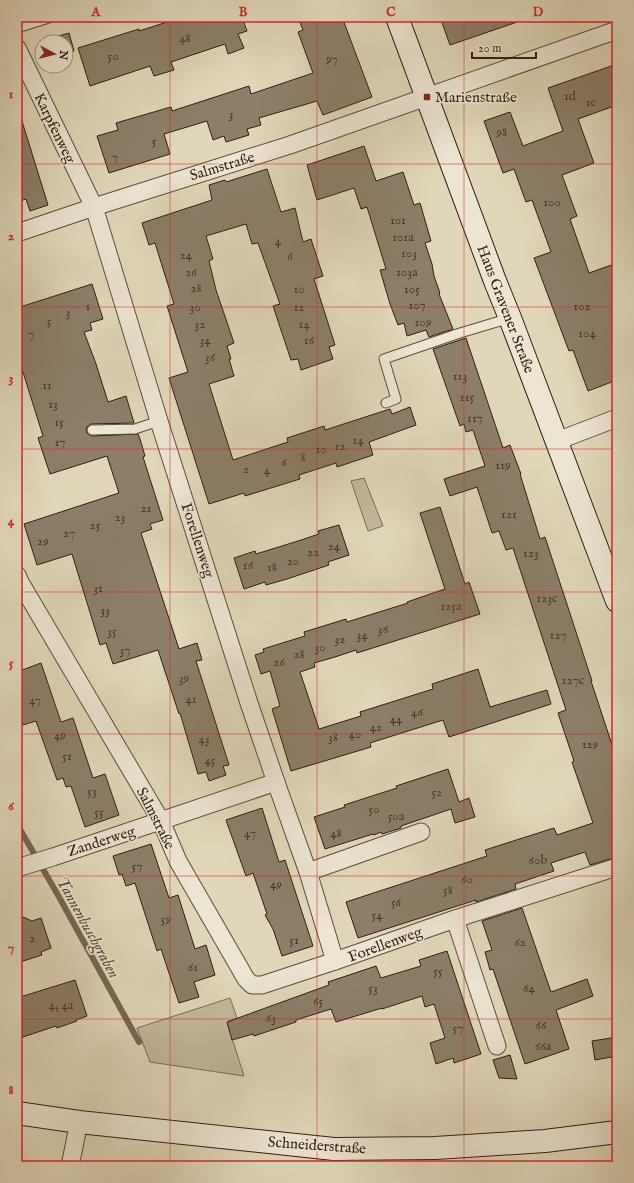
<svg xmlns="http://www.w3.org/2000/svg" width="634" height="1183" viewBox="0 0 634 1183" font-family="'IM FELL English',serif">
	<style>
		.green { fill: #c2b89d; stroke: #7a6b57 }
		.lines { fill: none; stroke-linecap: round; stroke-linejoin: round }
		.stream { stroke: #766754; stroke-width: 6 }
		.building { fill: #8c7e69; stroke: #311e11 }
		.lane-casing { stroke: #5d4c3b; stroke-width: 11 }
		.street-casing { stroke: #5d4c3b; stroke-width: 19 }
		.secondary-casing { stroke: #311e11; stroke-width: 24 }
		.lane { stroke: #ebe5d2; stroke-width: 9 }
		.street { stroke: #ebe5d2; stroke-width: 17 }
		.secondary { stroke: #ebe5d2; stroke-width: 22 }
		.grid { fill: none; stroke: #d62828; stroke-width: 1; stroke-opacity: 0.55 }
		.poi-dot { fill: #8f2418; stroke: #ebe5d2; stroke-width: 1.5 }
		.labels { text-anchor: middle; stroke-width: 3; stroke-linejoin: round; paint-order: stroke }
		.number-label { font-size: 13px; fill: #483627 }
		.poi-label { font-size: 15px; fill: #311e11; stroke: #ebe5d2; text-anchor: start }
		.street-label { font-size: 15px; fill: #311e11; stroke: #ebe5d2 }
		.water-label { font-size: 16px; font-style: italic; fill: #594938; stroke: #ebe5d2 }
		.neatline { fill: none; stroke: #d62828; stroke-width: 1.5 }
		.grid-label { font-size: 13px; text-anchor: middle; font-weight: bold; fill: #d62828 }
	</style>
	<rect width="100%" height="100%" fill="#e0d7ba"/>
	<filter id="stains"><feTurbulence type="fractalNoise" baseFrequency=".005" numOctaves="4"/><feColorMatrix values="0 0 0 0 .2 0 0 0 0 .09 0 0 0 0 .02 0 0 0 .5 -.17"/></filter>
	<radialGradient id="worn" r=".72"><stop offset=".6" stop-color="#630" stop-opacity="0"/><stop offset="1" stop-color="#630" stop-opacity=".3"/></radialGradient>
	<g class="green">
		<path d="M364,478l19,48 -15,5 -17,-50z"/>
		<path d="M230,998l7,20 -10,4 17,54 -94,-14 -13,-34z"/>
	</g>
	<g class="lines">
		<path class="stream" d="M17,824l42,73 80,145"/>
	</g>
	<g class="building">
		<path d="M183,17h59l5,14 -9,3 6,14 -16,6 -3,-10 -54,18 3,8 -20,6 -4,-10 -60,20 -12,-38 61,-19v2z"/>
		<path d="M298,17h44l30,80 -49,18 -6,-14 -58,17 2,7 -14,4 2,6 -23,7 -2,-6 -11,4 -6,-19 -43,13 6,20 -61,19 -12,-37 21,-6 -2,-7 55,-16 1,4 77,-25 2,8 62,-21 -15,-41 5,-2z"/>
		<path d="M440,17h82l1,3 -73,25z"/>
		<path d="M69,33l5,18 -8,3v-12h-24v2l-1,-3z"/>
		<path d="M617,64v41l-39,14 16,44 -32,12 15,41 -7,3 19,54 28,-10v117l-29,11 -15,-41 -4,1 -35,-93 17,-6 -19,-52 -6,2 -12,-33 -11,4 -19,-52 26,-9 13,34 40,-15 -15,-43z"/>
		<path d="M17,118h4l27,87 -18,6 -4,-12 -9,3z"/>
		<path d="M364,146l12,35 27,-9 11,33 6,-2 11,38 -6,2 7,21 2,12 6,17 -1,1 14,35 -24,8 -3,-7 -19,6 -3,-13 -6,2 -8,-21 -10,-34 6,-1 -19,-62 -6,2 -7,-21 -37,12 -10,-35z"/>
		<path d="M267,169l14,43 14,-4 8,34 8,-3 12,37 -9,3 21,66 -6,2 4,12 -32,11 -3,-11 -7,1 -18,-54 7,-2 -22,-61 -6,1 -6,-20 -40,12 7,23 -4,2 7,29 18,53 -7,3 4,13h-2l5,17 -25,8 24,76 55,-18 -1,-4 37,-12 1,4 65,-21 2,5 18,-7 6,18 -47,17 4,13 -36,12 -1,-4 -37,12 1,4 -55,17 -1,-3 -35,11 -40,-126 19,-6 -21,-66 7,-2 -19,-61 -6,2 -7,-22 70,-23 -3,-15 16,-5 1,2z"/>
		<path d="M92,284l11,35 -13,4 2,7 -8,2 12,32 12,38 18,-6 8,27 -43,1 -4,3 -1,4 1,2 5,3 46,-2 2,5 5,17 -2,1 20,63 -13,4 2,5 -11,4 38,116 18,-6 5,17 -6,1 33,104 -6,1 3,9 -17,6 -3,-9 -8,2 -18,-61 -1,1 -21,-64 -45,14 -7,-21 -6,2 -28,-91 -35,11 -13,-41 95,-31 -12,-37 -57,18 -12,-36 5,-2 -26,-83v-45z"/>
		<path d="M466,338l37,110 7,-3 11,29h-1l20,65 5,-2 47,144h-1l26,79v97l-27,8 -5,-13 -34,11 3,8 -39,13 1,5 -40,13v-2l-118,38 -12,-36 141,-46 -2,-6 69,-22 3,7 36,-12 -21,-61 2,-1 -16,-48 8,-3 -53,-162 -7,2 -7,-19 -7,2 -15,-46 -27,9 -6,-17 41,-13 -12,-36 -7,2 -2,-8 -4,2 -27,-77z"/>
		<path d="M440,507l25,77 4,-2 11,32 -123,39 -1,-3 -21,7 -21,6 1,4 -15,5 19,57 42,-13 -1,-4 73,-23 -1,-5 46,-15 12,38 57,-17 4,14 -102,33 -6,-17 -73,23 1,4 -80,24 -19,-62 8,-3 -10,-35 -9,3 -6,-19 9,-3 -1,-3 42,-13 -1,-4 42,-13 1,3 61,-19 -1,-1 38,-13 -25,-76z"/>
		<path d="M339,525l10,30 -21,7 1,3 -42,14 -21,6 -1,-3 -21,7 -10,-31 21,-7 1,3 42,-13 21,-7 -1,-3z"/>
		<path d="M41,663l20,59 12,-4 20,60 12,-4 14,41 -34,12 -14,-41 -5,1 -3,-9 -6,2 -21,-59 -13,4 -6,-19v-34z"/>
		<path d="M448,769l11,33 10,-4 6,19 -20,6 -4,-14 -50,17v2l-19,6 -1,-2 -7,3 -1,-1 -48,15 -11,-32 31,-10 -1,-2 53,-17 -1,-2z"/>
		<path d="M262,808l17,54 6,-2 28,86 -31,10 -9,-27 -8,-14 2,-1 -14,-41 -7,3 -20,-56z"/>
		<path d="M151,844l18,54 9,-3 17,54 11,-4 9,30 -21,7 5,15 -20,6 -18,-54 -4,2 -22,-68 -9,3 -4,-12 -3,1 -6,-19z"/>
		<path d="M522,908l29,84 36,-13 6,17 -37,14 13,39 -44,15 -32,-95 -3,1 -5,-18 7,-2 -10,-29z"/>
		<path d="M23,917l9,4 9,-3 10,30 -10,4 1,3 -25,8v-34z"/>
		<path d="M447,951l34,103 -27,9 -1,-5 -17,6 -6,-21 15,-5 -11,-34 -9,3 -3,-11 -40,13v-1l-46,14 -5,-13 -35,11v2l-42,14 -1,-2 -21,6 -5,-18 102,-37 -1,-3 48,-16 5,12 40,-12 -2,-6z"/>
		<path d="M75,980l12,36 -11,4 1,1 -20,7 -1,-2 -39,13v-41z"/>
		<path d="M617,1037v19l-22,4 -3,-19z"/>
		<path d="M510,1055l7,24 -18,-1 -6,-18z"/>
	</g>
	<g class="lines">
		<defs>
			<g id="lane">
				<path d="M17,28l35,-11"/>
				<path d="M386,403l10,-4 -12,-40 76,-26 50,-15"/>
				<path d="M92,430l43,-1 24,-8"/>
			</g>
			<g id="street">
				<path d="M17,48l77,159 65,214 90,282 29,85 30,84 27,89 120,-42 162,-52"/>
				<path d="M17,233l77,-26 196,-62 327,-115"/>
				<path d="M557,441l60,-23"/>
				<path d="M17,575l3,7 141,239 17,40 68,118 6,6h10l73,-24"/>
				<path d="M17,868l36,-11 223,-75"/>
				<path d="M308,872l113,-40"/>
				<path d="M455,919l42,127"/>
				<path d="M70,1166l9,-44"/>
			</g>
			<g id="secondary">
				<path d="M397,17l98,264 15,37 107,283"/>
				<path d="M17,1113l62,9 255,27 101,-1 110,-7 72,-9"/>
			</g>
		</defs>
		<use href="#lane" class="lane-casing"/>
		<use href="#street" class="street-casing"/>
		<use href="#secondary" class="secondary-casing"/>
		<use href="#lane" class="lane"/>
		<use href="#street" class="street"/>
		<use href="#secondary" class="secondary"/>
	</g>
	<path class="grid" d="M170,17v1149M317,17v1149M464,17v1149M17,164h600M17,307h600M17,449h600M17,592h600M17,734h600M17,876h600M17,1019h600"/>
	<rect class="poi-dot" x="423" y="93" width="8" height="8" rx="2"/>
	<g class="labels">
		<g class="number-label">
			<text x="185" y="42">48</text>
			<text x="113" y="60">50</text>
			<text x="332" y="63">97</text>
			<text x="570" y="100">1d</text>
			<text x="591" y="106">1c</text>
			<text x="231" y="118">3</text>
			<text x="502" y="136">98</text>
			<text x="154" y="145">5</text>
			<text x="115" y="161">7</text>
			<text x="552" y="206">100</text>
			<text x="398" y="224">101</text>
			<text x="403" y="241">101a</text>
			<text x="278" y="245">4</text>
			<text x="409" y="257">103</text>
			<text x="186" y="259">24</text>
			<text x="290" y="260">6</text>
			<text x="191" y="276">26</text>
			<text x="407" y="276">103a</text>
			<text x="196" y="292">28</text>
			<text x="299" y="293">10</text>
			<text x="412" y="293">105</text>
			<text x="417" y="309">107</text>
			<text x="88" y="310">1</text>
			<text x="582" y="310">102</text>
			<text x="195" y="311">30</text>
			<text x="299" y="311">12</text>
			<text x="68" y="316">3</text>
			<text x="49" y="325">5</text>
			<text x="423" y="326">109</text>
			<text x="200" y="328">32</text>
			<text x="304" y="328">14</text>
			<text x="587" y="337">104</text>
			<text x="31" y="338">7</text>
			<text x="205" y="344">34</text>
			<text x="309" y="344">16</text>
			<text x="210" y="361">36</text>
			<text x="460" y="380">113</text>
			<text x="47" y="389">11</text>
			<text x="467" y="401">115</text>
			<text x="53" y="408">13</text>
			<text x="475" y="422">117</text>
			<text x="59" y="426">15</text>
			<text x="358" y="444">14</text>
			<text x="60" y="446">17</text>
			<text x="340" y="450">12</text>
			<text x="321" y="453">10</text>
			<text x="303" y="461">8</text>
			<text x="284" y="466">6</text>
			<text x="503" y="469">119</text>
			<text x="246" y="473">2</text>
			<text x="267" y="474">4</text>
			<text x="146" y="512">21</text>
			<text x="509" y="518">121</text>
			<text x="120" y="521">23</text>
			<text x="95" y="529">25</text>
			<text x="69" y="537">27</text>
			<text x="43" y="545">29</text>
			<text x="334" y="550">24</text>
			<text x="313" y="556">22</text>
			<text x="531" y="557">123</text>
			<text x="293" y="565">20</text>
			<text x="248" y="569">16</text>
			<text x="272" y="571">18</text>
			<text x="98" y="592">31</text>
			<text x="547" y="602">123c</text>
			<text x="451" y="610">125a</text>
			<text x="105" y="614">33</text>
			<text x="383" y="633">36</text>
			<text x="112" y="635">35</text>
			<text x="362" y="639">34</text>
			<text x="558" y="639">127</text>
			<text x="340" y="643">32</text>
			<text x="320" y="651">30</text>
			<text x="125" y="654">37</text>
			<text x="299" y="658">28</text>
			<text x="279" y="666">26</text>
			<text x="184" y="682">39</text>
			<text x="573" y="684">127c</text>
			<text x="191" y="703">41</text>
			<text x="35" y="704">47</text>
			<text x="417" y="716">46</text>
			<text x="396" y="723">44</text>
			<text x="376" y="731">42</text>
			<text x="355" y="738">40</text>
			<text x="60" y="739">49</text>
			<text x="333" y="741">38</text>
			<text x="204" y="743">43</text>
			<text x="590" y="748">129</text>
			<text x="67" y="760">51</text>
			<text x="210" y="764">45</text>
			<text x="92" y="795">53</text>
			<text x="437" y="796">52</text>
			<text x="374" y="813">50</text>
			<text x="99" y="816">55</text>
			<text x="396" y="820">50a</text>
			<text x="250" y="837">47</text>
			<text x="336" y="837">48</text>
			<text x="538" y="864">60b</text>
			<text x="137" y="870">57</text>
			<text x="467" y="883">60</text>
			<text x="276" y="888">49</text>
			<text x="448" y="894">58</text>
			<text x="396" y="906">56</text>
			<text x="377" y="919">54</text>
			<text x="166" y="923">59</text>
			<text x="32" y="942">2</text>
			<text x="294" y="944">51</text>
			<text x="520" y="946">62</text>
			<text x="193" y="971">61</text>
			<text x="438" y="975">55</text>
			<text x="373" y="992">53</text>
			<text x="529" y="992">64</text>
			<text x="318" y="1005">65</text>
			<text x="61" y="1009">4, 4a</text>
			<text x="271" y="1022">63</text>
			<text x="541" y="1029">66</text>
			<text x="458" y="1032">57</text>
			<text x="543" y="1050">66a</text>
		</g>
		<g class="poi-label">
			<text x="435" y="102">Marienstraße</text>
		</g>
		<g class="street-label">
			<text transform="translate(55 128) rotate(64)" y="5">Karpfenweg</text>
			<text transform="translate(222 166) rotate(-17)" y="5">Salmstraße</text>
			<text transform="translate(506 309) rotate(69)" y="5">Haus Gravener Straße</text>
			<text transform="translate(198 540) rotate(72)" y="5">Forellenweg</text>
			<text transform="translate(156 818) rotate(63)" y="5">Salmstraße</text>
			<text transform="translate(101 841) rotate(-18)" y="5">Zanderweg</text>
			<text transform="translate(385 944) rotate(-20)" y="5">Forellenweg</text>
			<text transform="translate(317 1145) rotate(4)" y="5">Schneiderstraße</text>
		</g>
		<g class="water-label">
			<text transform="translate(89 927) rotate(61)" y="6">Tannenbuschgraben</text>
		</g>
	</g>
	<rect width="634" height="1183" fill="none" stroke="#e0d7ba" stroke-width="44"/>
	<g transform="translate(54 54) rotate(97)"><circle r="19" fill="#ebe5d2" stroke="#a19585"/>
	<path d="M0-3L7 15L0 10L-7 15Z" fill="#8f2418"/>
	<text y="-6" font-size="11" font-weight="bold" text-anchor="middle" fill="#311e11">N</text>
	</g>
	<path d="M472 52v6h64v-6" fill="none" stroke="#311e11" stroke-width="2"/>
	<text x="478" y="52" font-size="12" fill="#311e11" stroke="#ebe5d2" stroke-width="3" paint-order="stroke">20 m</text>
	<rect x="22" y="22" width="590" height="1139" class="neatline"/>
	<g class="grid-label">
		<text x="96" y="16">A</text>
		<text x="243" y="16">B</text>
		<text x="391" y="16">C</text>
		<text x="538" y="16">D</text>
		<text x="11" y="98">1</text>
		<text x="11" y="240">2</text>
		<text x="11" y="382">3</text>
		<text x="11" y="525">4</text>
		<text x="11" y="667">5</text>
		<text x="11" y="810">6</text>
		<text x="11" y="952">7</text>
		<text x="11" y="1094">8</text>
	</g>
	<rect width="100%" height="100%" filter="url(#stains)"/>
	<rect width="100%" height="100%" fill="url(#worn)"/>
</svg>
